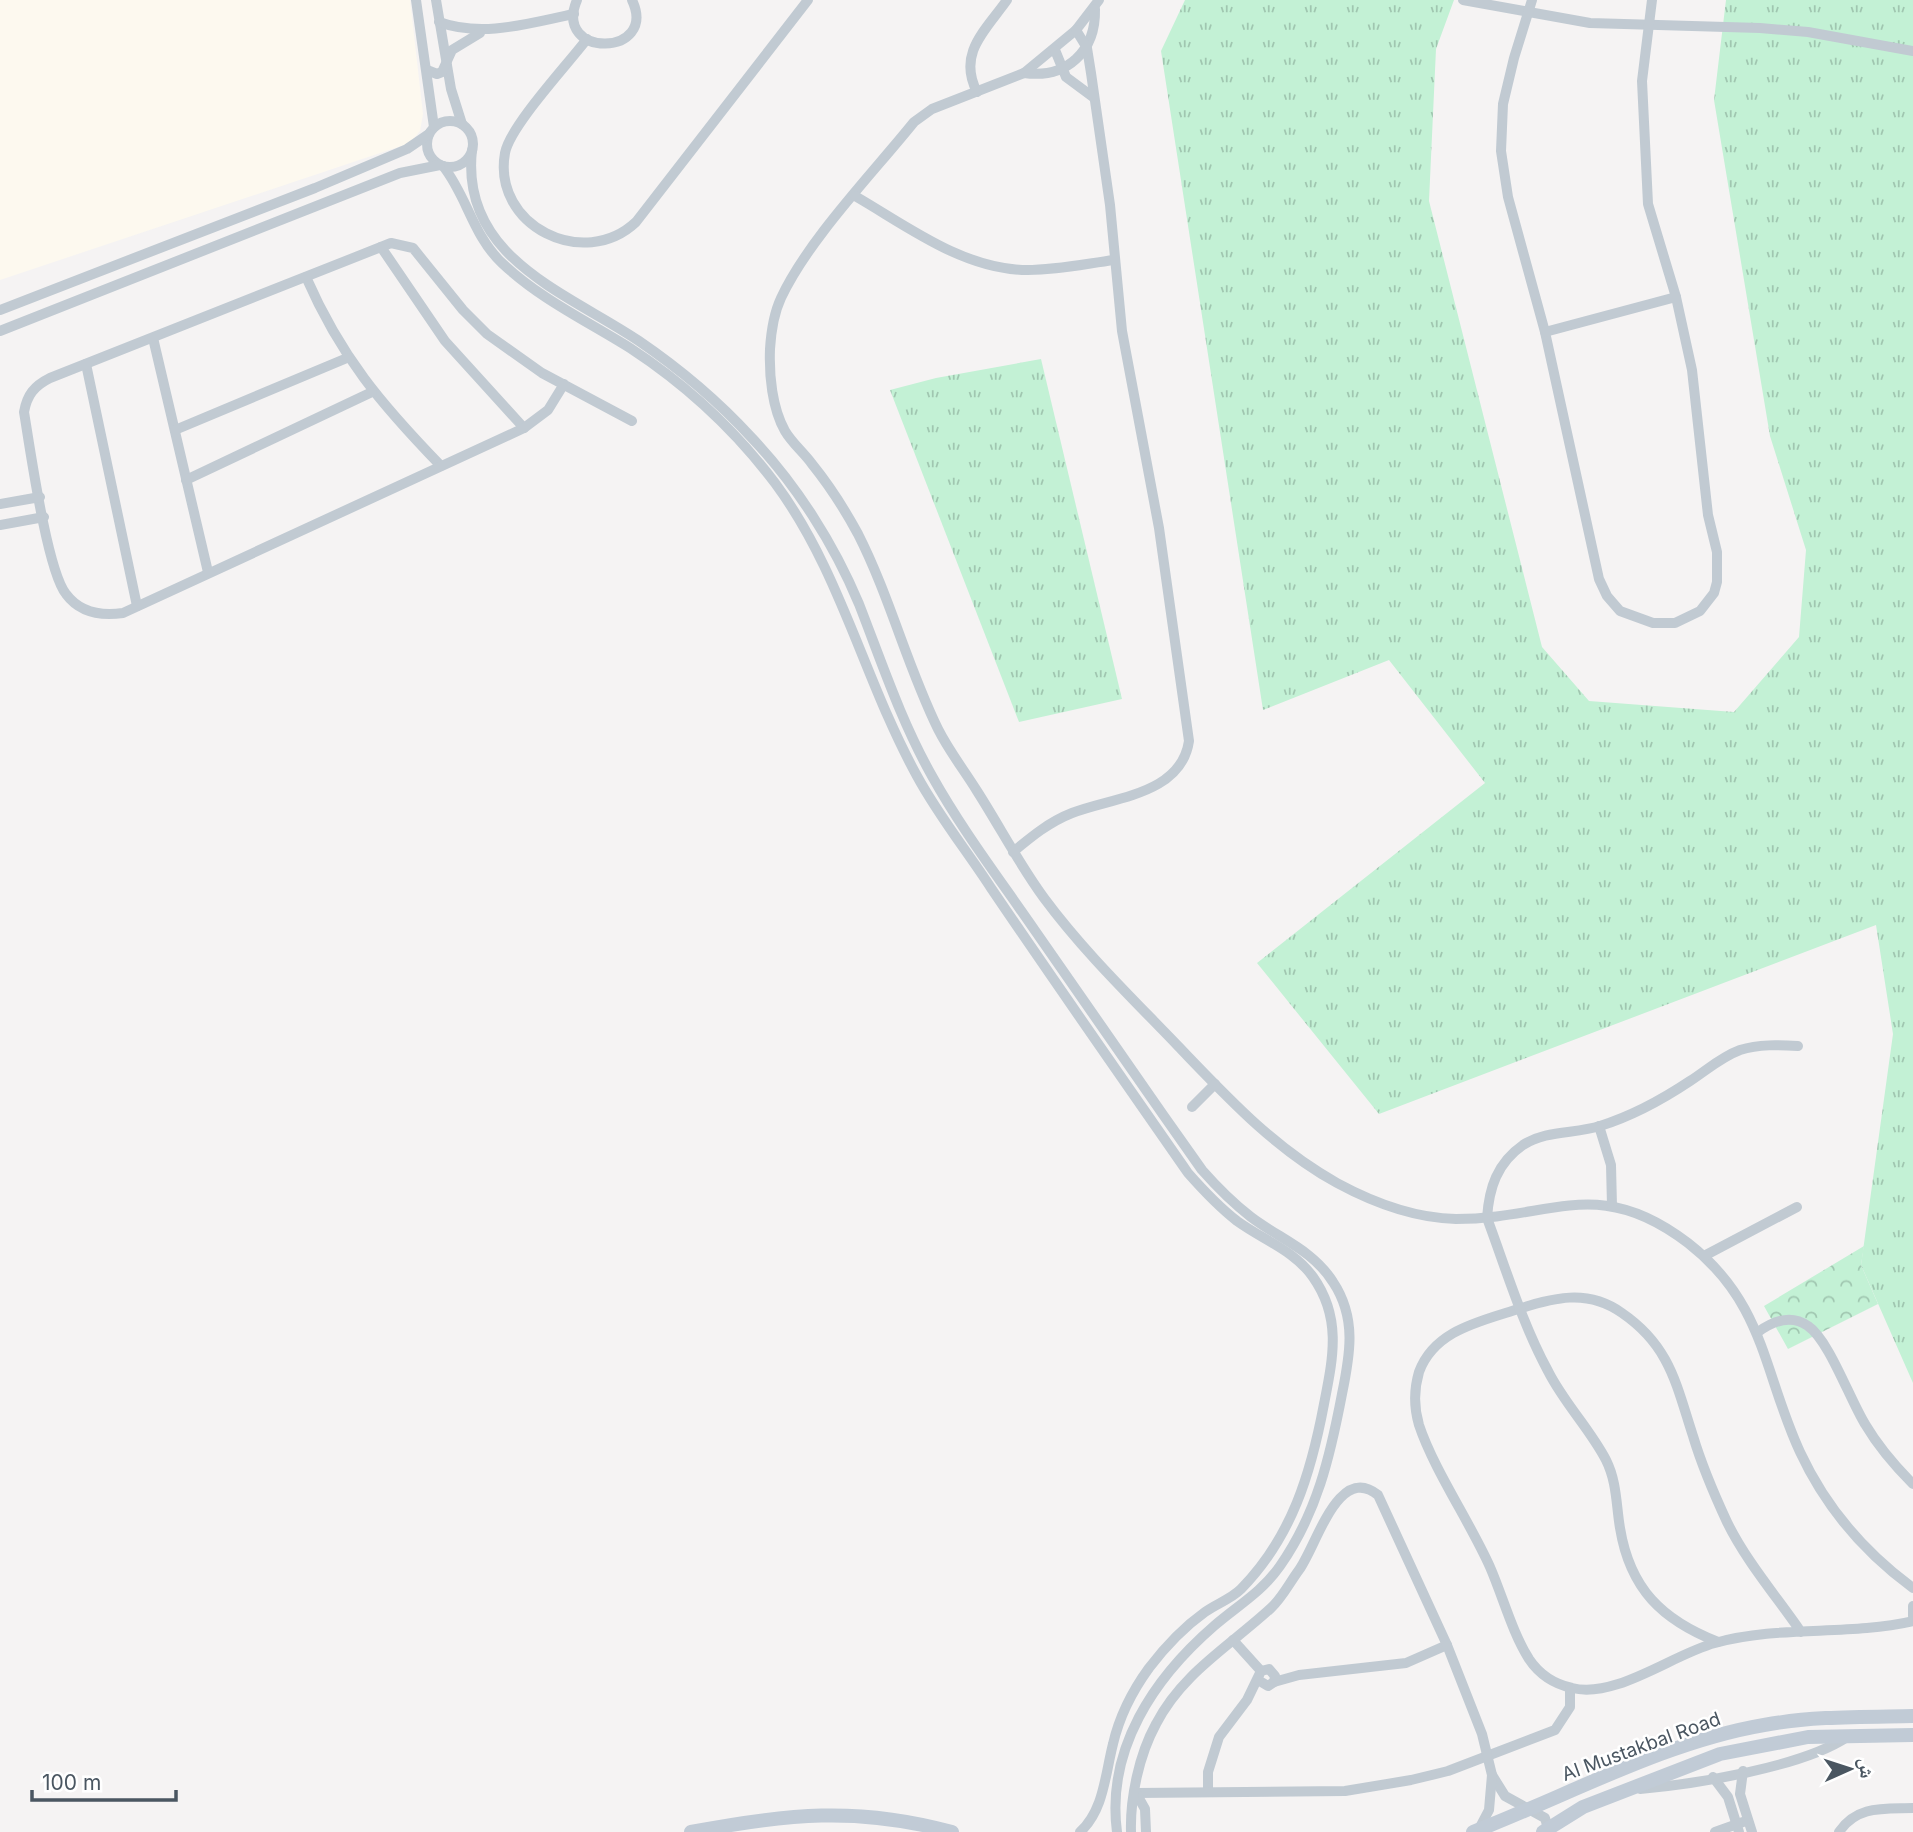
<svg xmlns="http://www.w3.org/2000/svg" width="1913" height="1832" viewBox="0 0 1913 1832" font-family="Inter,'Noto Naskh Arabic',sans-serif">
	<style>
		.commercial { fill: #fdf9ef }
		.grass { fill: url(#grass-tufts) }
		.park { fill: url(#park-crowns) }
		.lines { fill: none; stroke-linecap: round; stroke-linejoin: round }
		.minor { stroke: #c1cad2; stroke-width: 10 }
		.secondary { stroke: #c1cbd6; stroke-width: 14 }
		.labels { text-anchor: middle; stroke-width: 5; stroke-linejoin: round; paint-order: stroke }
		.street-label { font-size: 19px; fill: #4a5661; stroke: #fff }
	</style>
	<defs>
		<pattern id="grass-tufts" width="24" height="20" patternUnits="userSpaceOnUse" patternTransform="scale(1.75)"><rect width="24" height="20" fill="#c3f1d5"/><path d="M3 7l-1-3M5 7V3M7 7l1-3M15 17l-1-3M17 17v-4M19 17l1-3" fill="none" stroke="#a0c6b0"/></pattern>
		<pattern id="park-crowns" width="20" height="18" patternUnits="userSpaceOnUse" patternTransform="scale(1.75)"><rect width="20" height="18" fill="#c3f1d5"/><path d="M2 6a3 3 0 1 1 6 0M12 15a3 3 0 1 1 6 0" fill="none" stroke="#a0c6b0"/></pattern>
	</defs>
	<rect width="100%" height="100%" fill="#f5f3f3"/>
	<path class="commercial" d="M0,0h410l13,114 -3,17 -10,12 -410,137z"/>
	<g class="grass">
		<path d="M1185,0h269l-18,49 -7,152 113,446 47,54 145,11 65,-75 7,-87 -36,-114 -56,-336 12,-100h187v1383l-52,-118 32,-231 -17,-109 -497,189 -122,-151 228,-180 -96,-123 -126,50 -102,-659z"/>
		<path d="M1041,359l81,340 -103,23 -129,-332 46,-12z"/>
	</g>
	<path class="park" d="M1864,1246l-3,19 17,39 -90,45 -24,-43z"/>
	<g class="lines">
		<g class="minor">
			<path d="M416,0l18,127"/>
			<path d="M436,0l15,89 11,35"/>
			<path d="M577,0c-25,59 82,57 55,0"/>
			<path d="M1099,0l-23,30 -52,43 -92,36 -18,13c-41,51 -106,118 -133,176 -7,15 -10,35 -11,51 -1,26 2,59 15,82 7,12 19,22 27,33 17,21 33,46 46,70 32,63 49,132 80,195 11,22 26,41 39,62 23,36 42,73 67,107 40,54 88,100 134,148 50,52 96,102 159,137 37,20 76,35 119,36 95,0 142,-45 232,24 77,60 75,129 112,209 26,56 64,100 113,136"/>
			<path d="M1463,0l127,23 170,5 48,4 105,19"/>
			<path d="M1532,0l-18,58 -11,46 -2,47 7,46 37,135 54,247 8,17 13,15 33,12h22l25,-12 14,-18 3,-11v-30l-9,-37 -16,-145 -16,-73 -28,-93 -6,-123 10,-81"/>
			<path d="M439,22c44,16 90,1 135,-8"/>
			<path d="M587,39c-19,25 -77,87 -82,114 -13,73 79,118 131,69l172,-222"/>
			<path d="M1055,50l11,27 27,20"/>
			<path d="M427,70l10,4 5,-2 10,-22 28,-17"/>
			<path d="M1024,73c43,6 72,-22 71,-64"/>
			<path d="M977,92c-20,-39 9,-62 30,-92"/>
			<circle cx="450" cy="144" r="23"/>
			<path d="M472,150c-12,108 96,143 167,191 41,28 78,59 112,96 45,47 83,107 108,167 23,59 42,117 73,172 30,54 69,105 104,156 55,79 110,159 166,238 15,17 31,33 49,47 29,22 62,33 82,65 24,36 17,73 9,112 -12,63 -25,119 -62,172 -18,26 -43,40 -66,60 -60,52 -108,123 -97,206"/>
			<path d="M443,166c24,30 30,70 59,97 38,36 85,58 128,85 55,36 105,82 145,135 66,89 89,197 142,293 21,39 50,75 74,112 65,96 131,190 197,285 15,17 31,34 49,48 26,19 57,29 76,56 29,41 20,81 11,127 -13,69 -32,133 -83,185 -10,10 -25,15 -36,23 -21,15 -40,35 -56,56 -16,22 -30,50 -36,76 -8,31 -9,66 -33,88"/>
			<path d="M855,196c52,30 105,71 167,74 30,1 62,-6 92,-10"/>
			<path d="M381,247l64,94 79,87"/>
			<path d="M306,277c35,80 75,127 135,189"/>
			<path d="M0,310l315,-122 92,-39 22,-15"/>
			<path d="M0,331l400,-158 40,-8"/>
			<path d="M1545,332l131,-35"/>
			<path d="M153,338l55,234"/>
			<path d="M86,364l51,242"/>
			<path d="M564,384l-16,26 -24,18 -401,185c-21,3 -43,0 -57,-19 -19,-24 -36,-146 -42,-182 3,-17 10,-26 26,-34l341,-135 22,5 50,62 24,24 55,39 90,48"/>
			<path d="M175,430l172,-72"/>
			<path d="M186,480l186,-88"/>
			<path d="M0,504l40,-7"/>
			<path d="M0,525l44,-8"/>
			<path d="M1013,852c18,-15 36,-30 59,-39 41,-16 109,-18 117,-72l-30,-213 -37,-197 -12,-126 -19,-132 -4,-25 -11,-18"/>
			<path d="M1192,1107l23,-23"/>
			<path d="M1599,1126l12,39 1,41"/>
			<path d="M1704,1256l93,-49"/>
			<path d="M1758,1332c15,-11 33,-18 50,-6 21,14 42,74 57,98 13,22 30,42 48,60"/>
			<path d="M1913,1606v10"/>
			<path d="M1801,1632c-24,-35 -55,-71 -74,-110 -13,-28 -25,-56 -34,-86 -17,-52 -23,-90 -71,-123 -35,-25 -69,-15 -107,-3 -37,12 -81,21 -96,62 -5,17 -5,36 0,53 15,45 51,97 71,142 13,30 22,65 39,92 10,15 25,25 43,29 44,11 101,-34 143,-45 64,-18 134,-7 198,-22"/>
			<path d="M1233,1640l28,31"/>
			<path d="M1718,1642c-56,-22 -88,-53 -98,-114 -4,-24 -3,-46 -14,-68 -16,-31 -42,-57 -58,-89 -26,-48 -42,-102 -61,-153 2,-30 10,-55 36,-73 23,-15 52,-11 77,-19 32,-10 63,-27 90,-45 17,-11 31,-24 50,-31 19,-6 39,-5 58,-4"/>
			<path d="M1274,1682l25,-7 107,-12 41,-18"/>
			<path d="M1743,1771l-3,23 12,38"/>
			<path d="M1492,1775l13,21 40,22 4,14"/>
			<path d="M1713,1777l15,20 11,35"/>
			<path d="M1640,1789c56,-5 162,-22 207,-52"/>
			<path d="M1208,1791v-19l11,-35 28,-37 14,-29 8,-2 6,7 -1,6 -6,4 -10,-6"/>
			<path d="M1136,1793l209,-2 66,-11 37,-9 107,-41 15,-23v-19"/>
			<path d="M1136,1793l9,16 1,23"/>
			<path d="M1131,1832c-1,-34 8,-77 25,-108 26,-51 74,-78 115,-116 11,-10 19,-26 28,-38 18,-25 39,-107 79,-75l69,150 35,89 10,41 -3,35 -10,19"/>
			<path d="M1715,1832l28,-10"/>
			<path d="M1839,1832c18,-27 45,-23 74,-24"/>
		</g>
		<g class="secondary">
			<path d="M691,1832c95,-18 166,-26 261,0"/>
			<path d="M1473,1832c94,-36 191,-90 291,-107 49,-9 99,-8 149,-9"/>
			<path d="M1543,1832l40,-25 137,-53 88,-17 105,-2"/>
		</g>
	</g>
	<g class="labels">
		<g class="street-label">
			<text transform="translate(1641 1746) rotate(-20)" y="7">Al Mustakbal Road</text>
		</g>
	</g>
	<g transform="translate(1850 1769) rotate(87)" stroke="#ffffff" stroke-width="5" paint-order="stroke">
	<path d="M0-5L12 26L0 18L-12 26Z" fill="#4a5661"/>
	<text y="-10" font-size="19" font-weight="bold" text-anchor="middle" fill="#4a5661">ش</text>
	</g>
	<path d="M32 1790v10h144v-10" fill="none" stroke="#4a5661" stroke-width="3.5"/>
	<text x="42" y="1790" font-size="21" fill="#4a5661" stroke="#ffffff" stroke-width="5" paint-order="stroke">100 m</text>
</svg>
